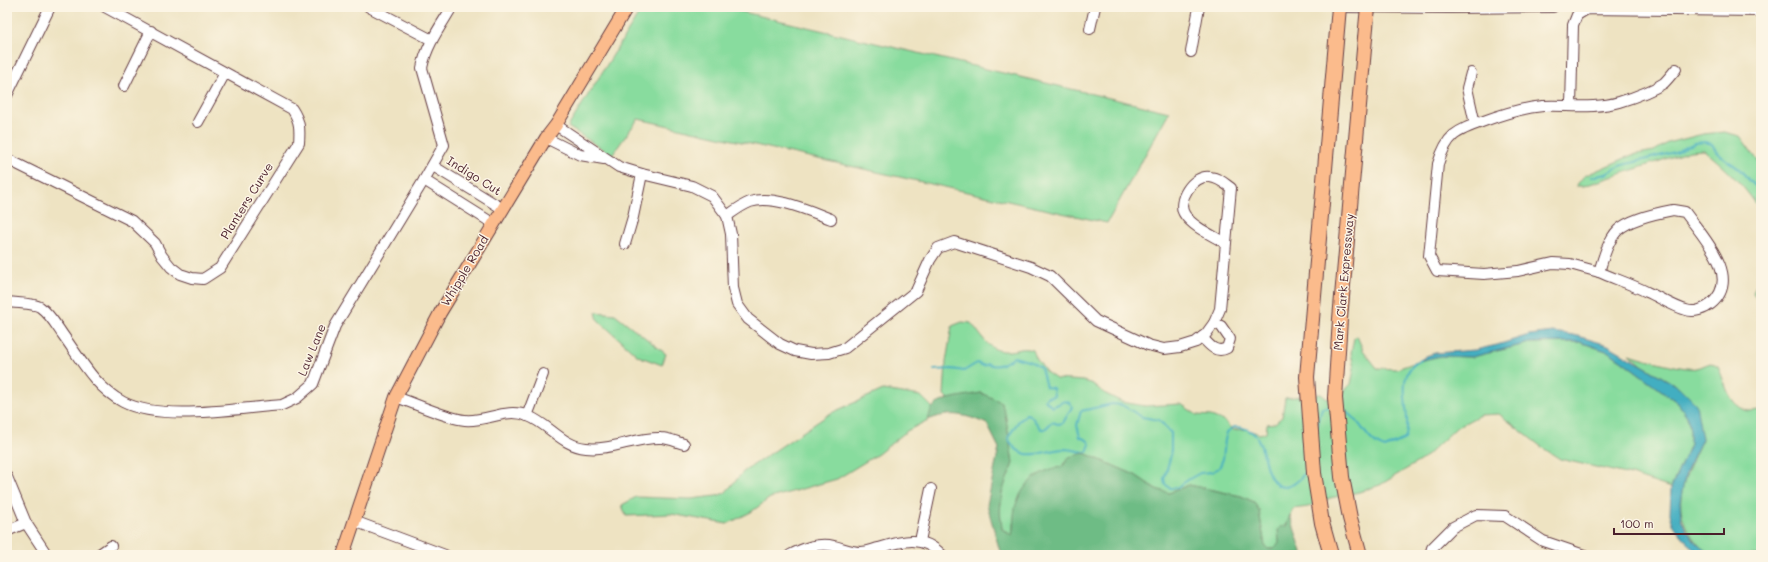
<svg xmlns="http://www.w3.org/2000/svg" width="1768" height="562" viewBox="0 0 1768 562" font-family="Mali,sans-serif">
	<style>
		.green { fill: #88dc9e; stroke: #697e64 }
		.forest { fill: #6ebc85; stroke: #5c6e58 }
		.water { fill: #43aec1; stroke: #466676 }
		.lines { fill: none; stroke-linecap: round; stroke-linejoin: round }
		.stream { stroke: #43aec1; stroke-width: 2 }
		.minor-casing { stroke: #633c42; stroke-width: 12 }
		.major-casing { stroke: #633c42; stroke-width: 14 }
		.highway-casing { stroke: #633c42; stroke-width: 16 }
		.minor { stroke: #fff; stroke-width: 10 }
		.major { stroke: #fbbb8c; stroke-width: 12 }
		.highway { stroke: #fbbb8c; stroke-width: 14 }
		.highway-bridge-casing { stroke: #633c42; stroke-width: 16; stroke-linecap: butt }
		.highway-bridge { stroke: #fbbb8c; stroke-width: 14 }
		.labels { text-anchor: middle; stroke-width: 3; stroke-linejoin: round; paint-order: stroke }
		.street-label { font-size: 12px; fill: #4a1f2b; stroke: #fcf5e5 }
	</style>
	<rect width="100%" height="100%" fill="#fcf5e5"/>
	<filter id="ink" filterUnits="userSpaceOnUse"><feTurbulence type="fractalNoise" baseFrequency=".025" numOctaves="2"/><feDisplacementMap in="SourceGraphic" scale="8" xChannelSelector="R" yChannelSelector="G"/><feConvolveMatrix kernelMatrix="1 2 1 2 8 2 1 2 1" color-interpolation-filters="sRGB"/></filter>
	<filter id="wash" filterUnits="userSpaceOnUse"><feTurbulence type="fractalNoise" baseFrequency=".012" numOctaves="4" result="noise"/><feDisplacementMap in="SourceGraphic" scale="16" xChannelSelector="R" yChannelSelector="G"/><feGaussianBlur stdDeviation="0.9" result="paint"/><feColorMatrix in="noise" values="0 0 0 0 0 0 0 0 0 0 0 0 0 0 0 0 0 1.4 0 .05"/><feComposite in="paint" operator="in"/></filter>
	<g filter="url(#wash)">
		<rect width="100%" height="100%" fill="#eee3c2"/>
		<g class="green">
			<path d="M643,7h79l447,105 -62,111 -469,-104 -26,36 -44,-28z"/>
			<path d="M1724,132l16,4 21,29v47c-15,-25 -35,-44 -57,-62l-14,1 -106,35h-8l8,-10 48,-21 22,-4 14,-8 35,-9z"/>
			<path d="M1761,280v23l-8,-10 4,-10z"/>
			<path d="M596,312l19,2 51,40 -4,11 -24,-9 -40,-36z"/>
			<path d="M962,322l9,1c12,13 17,30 38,28 11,-1 13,-4 24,-1l3,8 10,14 10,7 27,2 10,3 11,9 18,9 23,4 36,-2 16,11 14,1 13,5 9,9 12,-1 15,5 6,-2 1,-8 8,-1 7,-6 3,-19 36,-4 6,5 18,-9 6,-6 3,-15 -3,-16 3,-15 3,-2 6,14 14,18 20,1 22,-8 21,-5 32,1 58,-14 50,-1 29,10 12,8 57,43 9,13 3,15v13l-19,44 -40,-13 -71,-16 -17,-11 -44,-34 -19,1 -23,12 -34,32 -43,26 -21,7 -29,6 -22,9 -15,2 -13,33 -6,7h-6l-3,-3 -6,-35 -5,-9 -13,-6 -52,-11 -20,8 -13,-4 -21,-14 -51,-22 -20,10 -2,4 -7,1 -42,55v13l-11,-7 -2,-18 2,-19 11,-29 -8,-50 -24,-20 -21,5 -12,1 -4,-4 2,-33 6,-36z"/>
			<path d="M1630,354c12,4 57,17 67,14 5,-1 9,-4 14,-5l7,4c8,16 9,35 27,43 4,2 11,0 16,0v145c-11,0 -40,2 -49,0 -6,-2 -15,-11 -18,-16 -27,-34 -7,-66 8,-100l-23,-52 -37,-22z"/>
			<path d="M883,390l38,6 12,12 -5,12 -21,11 -29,23 -41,25 -67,19 -19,14 -24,12 -56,-10 -45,2 -4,-11 14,-8 55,2 25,-3 9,-3 18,-21 88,-59z"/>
		</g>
		<path class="forest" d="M981,393l20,9 4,11 8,50 -11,29 -2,19 2,18 10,7c2,-9 1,-19 3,-28 6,-23 24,-39 47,-41l7,-10 15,-4 51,22 21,14 13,4 20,-8 52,11 13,6 5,9 6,35 3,3h6l5,-7 -1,-12 2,-3 6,-1 4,-11 13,40h-302l-14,-50 12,-57 -12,-24c-22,-10 -37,-13 -59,-4 1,-3 2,-9 4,-12 9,-11 36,-12 49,-15z"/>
		<path class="water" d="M1553,332l21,3 34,10 71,42 17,17 6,35 -16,33 -6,30 1,16 5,12 11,14 14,11h-13l-20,-24 -5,-7 -3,-10 1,-26 19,-44v-13l-3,-15 -9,-13 -57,-43 -12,-8 -29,-10h-14l-36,1 -58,14 -32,-1 -21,5 7,-5 9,-3 40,-3 22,-5 32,-10z"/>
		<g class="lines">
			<g class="stream">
				<path d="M1592,177l14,-3 13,-8 56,-14 20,-9 10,-1 7,2c5,12 19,18 28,26 7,7 12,15 21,20"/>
				<path d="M934,370l18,-1 12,2 13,-8 7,3 3,-2c12,4 18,-1 27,-7l17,5 10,6 5,19 7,1 1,8 -7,1 -2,3 7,7 13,-6 5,2 2,4 -9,16 -5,1 -6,-2 -7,7h-4l-11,-14 -4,-1c-2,4 -4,4 -7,7 -2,2 -10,15 -11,17 14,28 35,12 56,11 8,0 15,3 23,3l3,-8 -3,-4 -7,-3 -3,-12 4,-14 31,-7 10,1 20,12 17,3 12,13v22l-7,24 1,5 5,4h6l15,-10 9,-5 12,-1 7,-4 4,-9 2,-19 2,-8 7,-5c36,0 24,37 40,55 12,13 30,-3 33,-15"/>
				<path d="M1341,409c20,7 23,33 44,39l20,-9c9,-26 -15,-65 16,-79"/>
				<path d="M1317,427l5,-19 9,-1"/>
			</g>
		</g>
	</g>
	<g filter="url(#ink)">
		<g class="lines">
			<defs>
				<g id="minor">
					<path d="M369,7l63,33"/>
					<path d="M1343,7l106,1 104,-1"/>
					<path d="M1090,29l5,-22"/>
					<path d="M1191,52l8,-45"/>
					<path d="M1471,73l-4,15 8,36"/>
					<path d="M124,86l27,-55"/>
					<path d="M7,95l43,-88"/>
					<path d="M1571,106l2,-81 4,-10 10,-6 174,2"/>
					<path d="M198,122l27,-49"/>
					<path d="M556,125l63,42 23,7 50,12 20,10 15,20 4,18 2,54 4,16 11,15 32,25 15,7 16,3 18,-1 16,-5 71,-57 14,-31 8,-12 16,-6 77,25 19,9 46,45 52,24 16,4 16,-2 16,-5 10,-8 8,-11 6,-14 11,-121c-7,-5 -12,-10 -21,-11 -17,-3 -35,25 -25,38 8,12 27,20 40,28"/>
					<path d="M546,138l34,17 24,4"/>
					<path d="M7,159l125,62 23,22 7,13 9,11 9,7 12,4 11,1 17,-11 79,-125c1,-14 1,-22 -7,-34l-187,-102"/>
					<path d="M433,166l70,43"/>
					<path d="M424,180l70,44"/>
					<path d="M1673,210l12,2c17,24 58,65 26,92 -6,5 -17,9 -25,6 -14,-4 -27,-13 -39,-18 -16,-8 -32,-13 -48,-20 4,-13 9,-32 19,-42 12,-11 39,-17 55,-20z"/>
					<path d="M727,216c7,-5 15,-11 23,-14 22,-8 60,9 81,17"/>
					<path d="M625,244l8,-27 9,-43"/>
					<path d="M1599,272l-29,-8 -17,-1 -35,8 -34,3 -47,-3 -8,-15 9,-92c9,-30 18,-33 46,-43 19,-7 38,-13 59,-15 25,-1 52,3 76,-4 13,-4 34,-12 45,-19 4,-4 8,-9 12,-14"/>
					<path d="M7,302c8,1 27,1 33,5 10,7 16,18 23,28 18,25 32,52 60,67 38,20 116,6 159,3l15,-7 16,-14 22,-58 89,-146 20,-35 -22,-77c4,-22 18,-41 30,-61"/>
					<path d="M1202,337c7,8 14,17 25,11l3,-9 -9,-13 -7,-3"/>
					<path d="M396,397c18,6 52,22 69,23 22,2 41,-13 63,-4 21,8 34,30 58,32 25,3 49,-11 75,-10 7,0 16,4 23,6"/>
					<path d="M527,416l16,-42"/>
					<path d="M7,477l19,46 21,32"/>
					<path d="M354,521l91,34"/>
					<path d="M7,531l19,-8"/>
					<path d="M920,541l11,-52"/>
					<path d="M98,555l13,-9"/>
					<path d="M790,555c14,-7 29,-13 44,-9 9,2 18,6 27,6 6,0 13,-3 18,-4 25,-8 44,-13 63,7"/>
					<path d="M1430,555l2,-7 21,-21 23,-12 29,1 38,25 41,14"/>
				</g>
				<path id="major" d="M343,555l53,-158 44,-84 106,-175 10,-13 71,-118"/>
				<g id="highway">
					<path d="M1331,555l-9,-32 -8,-50 -7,-96 32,-370"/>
					<path d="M1360,555l-10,-37 -8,-41 -7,-79 5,-79 25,-281"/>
				</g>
			</defs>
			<use href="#minor" class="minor-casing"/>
			<use href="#major" class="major-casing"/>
			<use href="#highway" class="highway-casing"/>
			<use href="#minor" class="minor"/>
			<use href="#major" class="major"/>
			<use href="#highway" class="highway"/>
			<defs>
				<path id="highway-bridge" d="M1365,38l3,-31"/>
			</defs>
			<use href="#highway-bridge" class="highway-bridge-casing"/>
			<use href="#highway-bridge" class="highway-bridge"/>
		</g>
	</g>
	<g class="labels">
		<g class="street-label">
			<text transform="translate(474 176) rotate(32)" y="4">Indigo Cut</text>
			<text transform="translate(247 201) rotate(-58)" y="4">Planters Curve</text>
			<text transform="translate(465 271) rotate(-59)" y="4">Whipple Road</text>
			<text transform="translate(1344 282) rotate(-85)" y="4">Mark Clark Expressway</text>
			<text transform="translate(312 350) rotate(-68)" y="4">Law Lane</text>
		</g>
	</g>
	<rect width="1768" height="562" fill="none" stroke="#fcf5e5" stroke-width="24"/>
	<path d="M1614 528v6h110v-6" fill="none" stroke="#4a1f2b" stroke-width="2"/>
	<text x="1620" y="528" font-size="12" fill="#4a1f2b" stroke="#fcf5e5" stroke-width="3" paint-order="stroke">100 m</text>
</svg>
